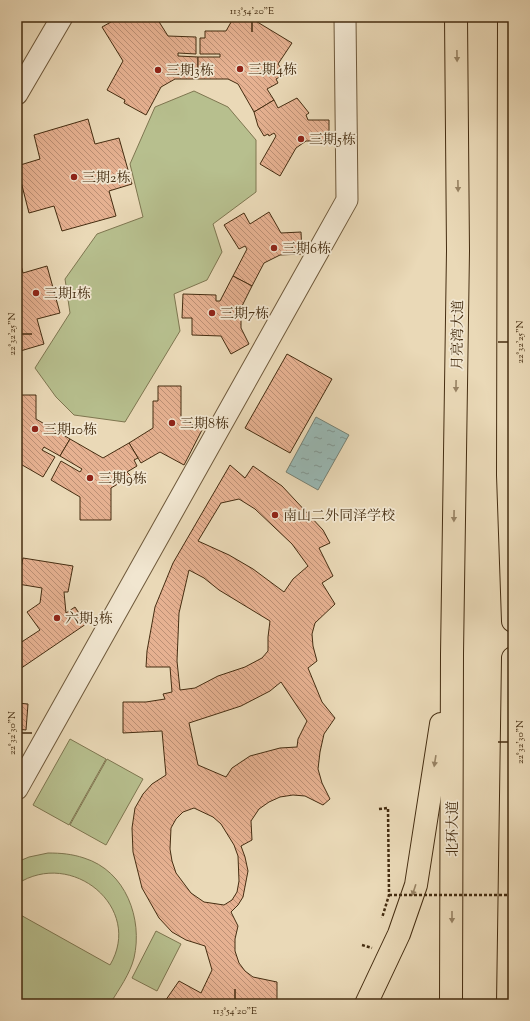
<svg xmlns="http://www.w3.org/2000/svg" width="530" height="1021" viewBox="0 0 530 1021" font-family="'Sorts Mill Goudy','Noto Serif SC',serif">
	<style>
		.garden { fill: #b7bf8e; stroke: #7e7650 }
		.water { fill: url(#water-ripples); stroke: #778173 }
		.building { fill: url(#building-back-hatch); stroke: #452d11; fill-rule: evenodd }
		.lines { fill: none; stroke-linecap: round; stroke-linejoin: round }
		.minor-casing { stroke: #6e583a; stroke-width: 23 }
		.major-casing { stroke: #452d11; stroke-width: 24 }
		.path { stroke: #452d11; stroke-width: 2.5; stroke-dasharray: 3 2; stroke-linecap: butt }
		.minor { stroke: #f1e6d0; stroke-width: 21 }
		.major { stroke: #ead9b7; stroke-width: 22 }
		.path-bridge { stroke: #452d11; stroke-width: 2.5; stroke-dasharray: 3 2; stroke-linecap: butt }
		.oneway { fill: #988364 }
		.ticks { fill: none; stroke: #452d11; stroke-width: 1.5 }
		.poi-dot { fill: #8f2418; stroke: #f1e6d0; stroke-width: 1.5 }
		.labels { text-anchor: middle; stroke-width: 3.5; stroke-linejoin: round; paint-order: stroke }
		.poi-label { font-size: 14px; fill: #452d11; stroke: #f1e6d0; text-anchor: start }
		.street-label { font-size: 14px; fill: #452d11; stroke: #f1e6d0 }
		.neatline { fill: none; stroke: #452d11; stroke-width: 1.5 }
		.ticks-label { font-size: 10px; text-anchor: middle; fill: #452d11 }
	</style>
	<defs>
		<pattern id="water-ripples" width="26" height="14" patternUnits="userSpaceOnUse"><rect width="26" height="14" fill="#99b9b5"/><path d="M2 4q2-2 4 0t4 0M15 11q2-2 4 0t4 0" fill="none" stroke="#7f9792"/></pattern>
		<pattern id="building-back-hatch" width="6" height="6" patternUnits="userSpaceOnUse"><rect width="6" height="6" fill="#e6b191"/><path d="M-1 5l2 2M0 0l6 6M5-1l2 2" fill="none" stroke="#bc9075"/></pattern>
	</defs>
	<rect width="100%" height="100%" fill="#ead9b7"/>
	<filter id="stains"><feTurbulence type="fractalNoise" baseFrequency=".005" numOctaves="4"/><feColorMatrix values="0 0 0 0 .2 0 0 0 0 .09 0 0 0 0 .02 0 0 0 .5 -.17"/></filter>
	<radialGradient id="worn" r=".72"><stop offset=".6" stop-color="#630" stop-opacity="0"/><stop offset="1" stop-color="#630" stop-opacity=".3"/></radialGradient>
	<g class="garden">
		<path d="M194,91l34,16 28,33v52l-43,32 9,28 -15,28 -33,14 6,37 -55,91 -51,-7 -18,-18 -21,-29 35,-55 -5,-34 32,-45 46,-17 -13,-53 25,-57z"/>
		<path d="M70,739l36,20 -37,66 -36,-20z"/>
		<path d="M107,759l36,20 -37,66 -36,-20z"/>
		<path d="M48,853c13,0 24,1 36,5 42,13 59,61 50,100 -4,16 -15,31 -24,46h-93v-91l93,52c34,-57 -38,-117 -93,-81v-22l12,-5z"/>
		<path d="M156,931l25,13 -24,47 -25,-13z"/>
	</g>
	<path class="water" d="M316,417l33,18 -31,55 -32,-18z"/>
	<g class="building">
		<path d="M17,17h8l-7,9 -1,-1z"/>
		<path d="M120,17h36l12,19 28,1v17l-18,-1v3l20,1v22h-23l-14,8 -15,28 -22,-12 1,-3 -18,-10 16,-29 -21,-34z"/>
		<path d="M234,17h15l43,26 -14,21 7,10 -9,5 2,4 -11,6 7,11 -20,12 -16,-28 -10,-5h-30v-22h22v-3h-20v-16h5v-7h21z"/>
		<path d="M297,98l12,15 -3,2 2,5h21v21h-23l-10,7 -16,28 -20,-12 16,-28 -2,-3 -5,3 -1,-2 -4,2 -6,-10 -4,-14 20,-12 4,8z"/>
		<path d="M88,119l7,25 24,-6 13,46 -23,7 7,25 -54,15 -8,-25 -25,7 -12,-47 23,-7 -6,-24z"/>
		<path d="M269,212l12,21 20,-1 1,22 -22,1 -16,8 -12,23 -19,-10 14,-27 -2,-3 -6,3 -15,-24 20,-12 6,11z"/>
		<path d="M17,251l6,22 24,-7 13,47 -23,6 7,25 -27,8z"/>
		<path d="M233,276l19,10 -11,22v20l8,16 -18,10 -10,-18 -29,-1v-17h-10l1,-24 33,1v6h4z"/>
		<path d="M287,354l45,25 -42,74 -45,-25z"/>
		<path d="M158,386h23v32l21,12 -18,35 -24,-13 -19,11 -12,-20 24,-15v-27h5z"/>
		<path d="M17,395h19v24l34,20 -10,17 -16,-9 -2,3 13,7 -12,20 -26,-15z"/>
		<path d="M70,439l33,19 26,-15 9,15 -4,2 3,6 -10,6 4,4 -20,12v32h-31v-23l-29,-17 10,-19 19,11 2,-3 -22,-13z"/>
		<path d="M230,465l15,13 8,-12 29,20 41,44 7,13 -11,5 14,28 -11,7 13,21 -20,19 -3,11 1,12 4,15 -9,7 14,34 13,16 -11,16 -4,18 -2,17 4,14 8,16 -7,6 -18,-9 -12,-1 -13,2 -11,5 -10,7 -8,12 1,19 -11,6 4,11 3,14 -5,26 -5,8 -7,7 7,14 -3,13v12l4,12 6,8 8,6 24,5v22h-114l16,-23 22,12 11,-23 -7,-24 -19,-6 -14,-8 -13,-14 -17,-30 -9,-36 -1,-24 3,-20 8,-14 9,-10 14,-9 -4,-44 -39,2v-31h23l19,-3 -2,-5 9,-2 -2,-25h-24l1,-16 8,-44 18,-44zM239,499l16,10 37,35 16,22 -15,13 -9,13 -31,-23 -24,-14 -31,-14 23,-38zM189,570l15,8 15,12 51,31 -2,16v14l-6,7 -17,9 -27,9 -23,12 -15,2 -3,-29 2,-48zM281,682l26,39 -9,18 -1,8 -17,1 -30,8 -18,12 -6,9 -28,-12 -9,-42 52,-17 29,-15zM194,808l19,9 8,7 13,21 4,11 1,25 -2,11 -5,8 -8,5 -20,-3 -13,-9 -15,-20 -4,-12 -2,-12 1,-21 5,-9 7,-7z"/>
		<path d="M23,558l50,8 -5,26h-4l2,21 9,-6 11,17 -69,47v-26l23,-15 -13,-18 13,-9 2,-15 -24,-4z"/>
		<path d="M17,703l11,1 -2,26 -9,-1z"/>
	</g>
	<g class="lines">
		<defs>
			<g id="minor">
				<path d="M17,94l45,-77"/>
				<path d="M17,789l330,-589 -2,-183"/>
			</g>
			<g id="major">
				<path d="M509,17l-1,458 5,146"/>
				<path d="M366,1004l33,-70 17,-49 25,-161"/>
				<path d="M451,1004l1,-350 6,-403 -2,-234"/>
				<path d="M508,1004l5,-346"/>
			</g>
		</defs>
		<use href="#minor" class="minor-casing"/>
		<use href="#major" class="major-casing"/>
		<g class="path">
			<path d="M379,809l9,-1 1,87 -7,23"/>
			<path d="M362,945l10,3"/>
		</g>
		<use href="#minor" class="minor"/>
		<use href="#major" class="major"/>
		<path class="path-bridge" d="M389,895h124"/>
	</g>
	<defs><path id="oneway-solid" d="M-6-.8H1V-3.2L6.5 0L1 3.2V.8H-6Z"/></defs>
	<g class="oneway">
		<use href="#oneway-solid" transform="translate(457 56) rotate(89)"/>
		<use href="#oneway-solid" transform="translate(458 186) rotate(89)"/>
		<use href="#oneway-solid" transform="translate(456 386) rotate(91)"/>
		<use href="#oneway-solid" transform="translate(454 516) rotate(91)"/>
		<use href="#oneway-solid" transform="translate(435 761) rotate(99)"/>
		<use href="#oneway-solid" transform="translate(414 890) rotate(108)"/>
		<use href="#oneway-solid" transform="translate(452 917) rotate(90)"/>
	</g>
	<path class="ticks" d="M252,32v-10M22,334h10M498,342h10M22,733h10M498,742h10M235,999v-10"/>
	<g class="poi-dot">
		<circle cx="240" cy="69" r="4"/>
		<circle cx="158" cy="70" r="4"/>
		<circle cx="301" cy="139" r="4"/>
		<circle cx="74" cy="177" r="4"/>
		<circle cx="274" cy="248" r="4"/>
		<circle cx="36" cy="293" r="4"/>
		<circle cx="212" cy="313" r="4"/>
		<circle cx="172" cy="423" r="4"/>
		<circle cx="35" cy="429" r="4"/>
		<circle cx="90" cy="478" r="4"/>
		<circle cx="275" cy="515" r="4"/>
		<circle cx="57" cy="618" r="4"/>
	</g>
	<g class="labels">
		<g class="poi-label">
			<text x="248" y="74">三期4栋</text>
			<text x="166" y="75">三期3栋</text>
			<text x="309" y="144">三期5栋</text>
			<text x="82" y="182">三期2栋</text>
			<text x="282" y="253">三期6栋</text>
			<text x="44" y="298">三期1栋</text>
			<text x="220" y="318">三期7栋</text>
			<text x="180" y="428">三期8栋</text>
			<text x="43" y="434">三期10栋</text>
			<text x="98" y="483">三期9栋</text>
			<text x="283" y="520">南山二外同泽学校</text>
			<text x="65" y="623">六期3栋</text>
		</g>
		<g class="street-label">
			<text transform="translate(457 335) rotate(-89)" y="5">月亮湾大道</text>
			<text transform="translate(452 829) rotate(-90)" y="5">北环大道</text>
		</g>
	</g>
	<rect width="530" height="1021" fill="none" stroke="#ead9b7" stroke-width="44"/>
	<rect x="22" y="22" width="486" height="977" class="neatline"/>
	<g class="ticks-label">
		<text x="252" y="14">113°54'20"E</text>
		<text transform="translate(11 334) rotate(-90)" y="4">22°32'25"N</text>
		<text transform="translate(519 342) rotate(-90)" y="4">22°32'25"N</text>
		<text transform="translate(11 733) rotate(-90)" y="4">22°32'30"N</text>
		<text transform="translate(519 742) rotate(-90)" y="4">22°32'30"N</text>
		<text x="235" y="1014">113°54'20"E</text>
	</g>
	<rect width="100%" height="100%" filter="url(#stains)"/>
	<rect width="100%" height="100%" fill="url(#worn)"/>
</svg>
